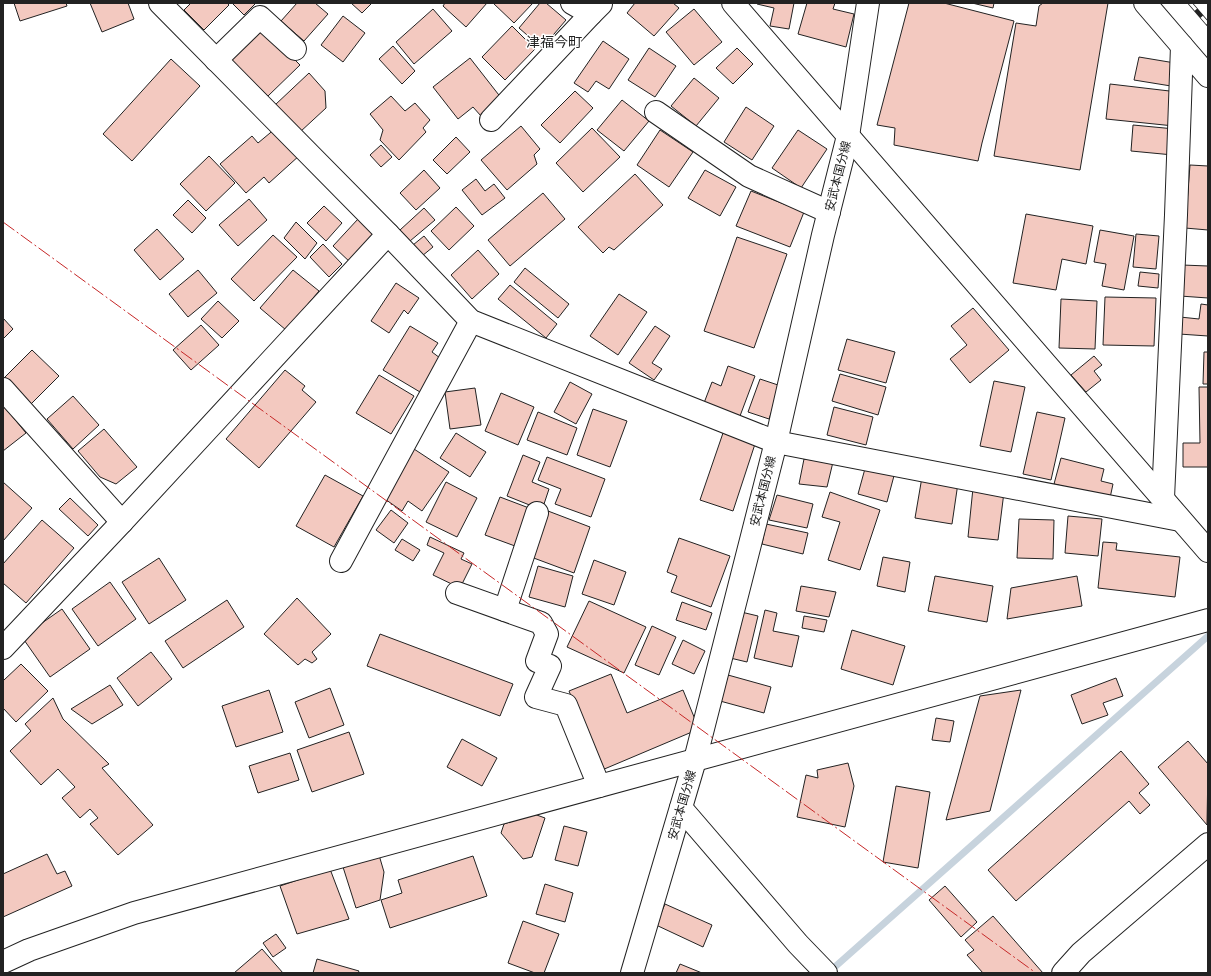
<svg xmlns="http://www.w3.org/2000/svg" width="1211" height="976" viewBox="0 0 1211 976" font-family="'DejaVu Sans','Noto Sans JP',sans-serif">
	<style>
		.lines { fill: none; stroke-linecap: round; stroke-linejoin: round }
		.stream { stroke: #c7d3dd; stroke-width: 7 }
		.building { fill: #f3c9c0; stroke: #222 }
		.minor-casing { stroke: #222; stroke-width: 24 }
		.major-casing { stroke: #222; stroke-width: 24 }
		.minor { stroke: #fff; stroke-width: 22 }
		.major { stroke: #fff; stroke-width: 22 }
		.rail-casing { stroke: #222; stroke-width: 4.5 }
		.rail { stroke: #fff; stroke-width: 3; stroke-dasharray: 9; stroke-linecap: butt }
		.power { stroke: #c62828; stroke-width: 1; stroke-dasharray: 14 3 2 3; stroke-linecap: butt }
		.labels { text-anchor: middle; stroke-width: 3; stroke-linejoin: round; paint-order: stroke }
		.street-label { font-size: 12px; fill: #222; stroke: #fff }
		.quarter-label { font-size: 14px; fill: #222; stroke: #fff }
	</style>
	<rect width="100%" height="100%" fill="#fff"/>
	<g class="lines">
		<path class="stream" d="M828,973l380,-337"/>
	</g>
	<g class="building">
		<path d="M14,3h52l1,3 -47,15z"/>
		<path d="M90,3h38l6,16 -32,13z"/>
		<path d="M191,3h36l2,2 -25,25 -20,-20z"/>
		<path d="M232,3h24l-12,12z"/>
		<path d="M297,3h18l13,11 -24,27 -23,-20z"/>
		<path d="M351,3h21l-10,10z"/>
		<path d="M445,3h42l-21,24 -23,-21z"/>
		<path d="M493,3h40l-19,20z"/>
		<path d="M540,3h6l20,17 -24,28 -23,-20z"/>
		<path d="M635,3h38l6,5 -25,28 -27,-23z"/>
		<path d="M757,3h37l-5,26 -19,-3 4,-18 -17,-4z"/>
		<path d="M807,3h28l-2,6 21,5 -8,33 -48,-13z"/>
		<path d="M909,3h35l70,18 -32,122 -4,18 -84,-16 1,-17 -18,-3z"/>
		<path d="M972,3h22l-1,5z"/>
		<path d="M1043,3h65l-28,167 -86,-14 22,-133 20,3 3,-20z"/>
		<path d="M433,9l19,22 -38,33 -18,-22z"/>
		<path d="M694,9l28,33 -28,23 -28,-33z"/>
		<path d="M343,16l22,17 -22,29 -22,-17z"/>
		<path d="M259,24l41,41 -32,31 -41,-41z"/>
		<path d="M512,26l23,23 -30,31 -23,-23z"/>
		<path d="M603,41l26,18 -20,30 -13,-8 -8,11 -14,-9z"/>
		<path d="M393,46l22,25 -13,13 -23,-25z"/>
		<path d="M649,48l27,18 -21,31 -27,-17z"/>
		<path d="M737,48l16,16 -20,20 -17,-16z"/>
		<path d="M1139,57l36,6 -4,23 -37,-6z"/>
		<path d="M470,58l32,41 -21,17 -8,-9 -15,12 -25,-32z"/>
		<path d="M171,59l29,27 -68,75 -29,-27z"/>
		<path d="M309,73l16,18 1,17 -26,24 -25,-27z"/>
		<path d="M694,78l25,20 -23,28 -25,-20z"/>
		<path d="M1110,84l68,8 -4,34 -68,-7z"/>
		<path d="M575,91l18,17 -33,35 -19,-18z"/>
		<path d="M391,96l14,15 10,-8 15,17 -7,8 3,4 -27,28 -19,-20 3,-10 -13,-16z"/>
		<path d="M622,100l27,21 -25,30 -27,-21z"/>
		<path d="M746,107l28,19 -22,34 -28,-18z"/>
		<path d="M1133,125l42,4 -2,26 -42,-4z"/>
		<path d="M521,126l19,23 -6,6 3,9 -30,26 -26,-30z"/>
		<path d="M276,128l24,27 -31,28 -5,-6 -18,16 -26,-29 32,-28 6,7z"/>
		<path d="M592,128l28,29 -37,35 -27,-29z"/>
		<path d="M660,130l33,22 -24,35 -32,-22z"/>
		<path d="M798,130l29,19 -26,39 -29,-20z"/>
		<path d="M456,137l14,15 -23,22 -14,-14z"/>
		<path d="M381,145l11,12 -11,10 -11,-12z"/>
		<path d="M209,156l26,27 -29,28 -26,-27z"/>
		<path d="M1190,165l18,1v64l-23,-2z"/>
		<path d="M424,170l16,18 -24,22 -16,-17z"/>
		<path d="M705,170l31,17 -16,29 -32,-18z"/>
		<path d="M635,174l28,31 -49,45 -5,-3 -6,6 -25,-26z"/>
		<path d="M476,179l9,12 9,-7 11,14 -23,17 -20,-25z"/>
		<path d="M751,191l53,21 -14,35 -54,-21z"/>
		<path d="M543,193l22,26 -55,47 -22,-26z"/>
		<path d="M249,199l18,21 -29,26 -19,-21z"/>
		<path d="M188,200l18,18 -14,15 -19,-18z"/>
		<path d="M324,206l18,17 -16,18 -19,-18z"/>
		<path d="M456,207l18,19 -25,24 -18,-19z"/>
		<path d="M424,208l11,12 -25,21 -10,-11z"/>
		<path d="M1026,214l67,12 -7,38 -24,-5 -6,31 -43,-7z"/>
		<path d="M358,219l18,17 -24,28 -19,-18z"/>
		<path d="M296,222l21,21 -12,16 -21,-21z"/>
		<path d="M157,229l27,30 -24,21 -26,-30z"/>
		<path d="M1100,230l34,6 -10,54 -22,-4 4,-22 -12,-2z"/>
		<path d="M1136,234l23,2 -3,33 -23,-2z"/>
		<path d="M273,235l24,22 -43,44 -23,-22z"/>
		<path d="M424,236l9,11 -11,9 -9,-11z"/>
		<path d="M737,237l50,17 -33,94 -50,-17z"/>
		<path d="M323,244l19,20 -13,13 -19,-20z"/>
		<path d="M478,250l21,24 -27,25 -21,-24z"/>
		<path d="M1182,265l26,1v32l-28,-2z"/>
		<path d="M525,268l44,36 -11,14 -44,-36z"/>
		<path d="M198,270l19,23 -29,24 -19,-23z"/>
		<path d="M293,270l26,21 -33,39 -26,-22z"/>
		<path d="M1140,272l19,2 -1,14 -20,-2z"/>
		<path d="M396,283l23,15 -11,16 -4,-4 -15,23 -18,-12z"/>
		<path d="M510,285l47,39 -11,14 -48,-39z"/>
		<path d="M619,294l28,18 -29,43 -28,-19z"/>
		<path d="M1105,297l51,1 -2,48 -51,-1z"/>
		<path d="M1061,299l36,2 -2,48 -36,-1z"/>
		<path d="M218,301l21,20 -17,17 -21,-19z"/>
		<path d="M1201,304l7,1v31l-29,-2 1,-17 19,2z"/>
		<path d="M973,308l36,42 -39,33 -20,-24 17,-14 -16,-19z"/>
		<path d="M3,318l10,11 -10,10z"/>
		<path d="M201,325l18,20 -28,25 -18,-20z"/>
		<path d="M410,326l28,17 -6,9 8,6 -20,34 -37,-22z"/>
		<path d="M655,326l15,10 -18,27 10,6 -8,11 -25,-17z"/>
		<path d="M847,339l48,13 -9,31 -48,-13z"/>
		<path d="M32,350l27,26 -30,30 -26,-27z"/>
		<path d="M1204,352h4v32h-5z"/>
		<path d="M1094,356l8,9 -8,6 7,9 -15,12 -15,-17z"/>
		<path d="M728,366l27,10 -15,40 -36,-13 8,-21 9,4z"/>
		<path d="M285,370l20,16 -3,4 14,12 -57,66 -33,-29z"/>
		<path d="M840,374l46,13 -8,28 -46,-14z"/>
		<path d="M379,375l35,21 -23,38 -35,-21z"/>
		<path d="M760,379l21,7 -12,33 -21,-7z"/>
		<path d="M994,381l31,6 -14,65 -31,-6z"/>
		<path d="M570,382l22,12 -16,30 -22,-12z"/>
		<path d="M1199,387h9v80h-25v-24h17z"/>
		<path d="M475,388l6,37 -31,4 -5,-37z"/>
		<path d="M501,393l33,14 -16,38 -33,-14z"/>
		<path d="M73,396l26,29 -26,24 -26,-30z"/>
		<path d="M3,405l23,28 -23,18z"/>
		<path d="M834,407l39,10 -7,28 -39,-10z"/>
		<path d="M593,409l34,12 -17,46 -33,-12z"/>
		<path d="M538,412l39,16 -10,27 -40,-15z"/>
		<path d="M1037,412l28,6 -14,62 -28,-6z"/>
		<path d="M104,429l33,38 -21,17 -16,-7 -22,-26z"/>
		<path d="M456,433l30,19 -16,25 -30,-19z"/>
		<path d="M723,433l32,11 -22,67 -33,-11z"/>
		<path d="M414,449l35,23 -27,39 -14,-10 -6,10 -20,-14z"/>
		<path d="M523,455l17,7 -8,20 17,7 -7,21 -35,-14z"/>
		<path d="M547,457l58,22 -14,38 -36,-13 6,-15 -23,-9z"/>
		<path d="M1061,458l43,11 -3,12 12,3 -3,14 -56,-14z"/>
		<path d="M804,459l29,3 -6,25 -28,-3z"/>
		<path d="M866,465l29,7 -8,30 -29,-8z"/>
		<path d="M325,475l38,21 -29,51 -38,-21z"/>
		<path d="M922,477l36,6 -6,41 -37,-6z"/>
		<path d="M3,482l29,26 -29,33z"/>
		<path d="M446,482l31,16 -20,39 -31,-15z"/>
		<path d="M973,488l31,4 -6,48 -30,-3z"/>
		<path d="M830,492l50,18 -20,60 -32,-10 12,-38 -18,-5z"/>
		<path d="M777,495l36,9 -6,24 -38,-8z"/>
		<path d="M500,497l29,11 -14,38 -30,-11z"/>
		<path d="M70,498l28,27 -10,11 -29,-27z"/>
		<path d="M391,510l17,13 -14,20 -18,-13z"/>
		<path d="M548,511l42,16 -16,46 -43,-16z"/>
		<path d="M1068,516l34,3 -4,37 -33,-3z"/>
		<path d="M1019,519l35,1 -1,39 -36,-1z"/>
		<path d="M42,520l32,28 -48,55 -23,-20v-19z"/>
		<path d="M766,524l42,9 -5,21 -41,-10z"/>
		<path d="M430,537l34,16 -3,6 11,5 -12,24 -27,-13 11,-22 -17,-8z"/>
		<path d="M679,538l51,18 -19,51 -40,-15 6,-16 -10,-4z"/>
		<path d="M402,539l18,11 -7,11 -18,-11z"/>
		<path d="M1103,542l14,1 -1,7 64,7 -5,40 -77,-9z"/>
		<path d="M883,557l27,5 -5,30 -28,-6z"/>
		<path d="M159,558l27,42 -37,24 -27,-42z"/>
		<path d="M594,560l32,12 -12,33 -32,-11z"/>
		<path d="M538,566l35,10 -8,31 -36,-10z"/>
		<path d="M935,576l58,10 -6,36 -59,-11z"/>
		<path d="M1077,576l5,30 -75,13 4,-31z"/>
		<path d="M110,582l26,37 -38,27 -26,-37z"/>
		<path d="M801,586l35,6 -7,25 -33,-6z"/>
		<path d="M297,598l34,36 -19,18 5,7 -5,4 -7,-4 -7,6 -34,-31z"/>
		<path d="M227,600l17,27 -61,41 -18,-27z"/>
		<path d="M589,601l57,26 -22,46 -57,-26z"/>
		<path d="M682,602l30,11 -6,17 -30,-10z"/>
		<path d="M62,609l28,40 -40,28 -28,-40z"/>
		<path d="M765,610l12,3 -4,18 26,5 -7,31 -38,-9z"/>
		<path d="M737,611l21,5 -11,46 -21,-5z"/>
		<path d="M804,616l23,4 -3,12 -22,-4z"/>
		<path d="M652,626l24,11 -17,38 -24,-10z"/>
		<path d="M852,630l53,16 -12,39 -52,-16z"/>
		<path d="M380,634l133,50 -13,32 -133,-50z"/>
		<path d="M683,640l22,11 -11,23 -22,-10z"/>
		<path d="M151,652l21,27 -34,27 -21,-28z"/>
		<path d="M21,664l27,27 -32,31 -13,-14v-29l1,1z"/>
		<path d="M611,674l16,39 56,-23 16,39 -97,41 -33,-79z"/>
		<path d="M728,675l43,12 -7,26 -44,-12z"/>
		<path d="M1116,678l7,18 -20,7 5,12 -26,9 -11,-29z"/>
		<path d="M110,685l13,20 -31,19 -21,-15z"/>
		<path d="M330,688l14,37 -35,13 -14,-36z"/>
		<path d="M269,690l14,42 -47,15 -14,-41z"/>
		<path d="M1021,690l-31,121 -44,9 34,-124z"/>
		<path d="M53,698l10,21 46,45 -7,4 51,57 -35,30 -28,-31 8,-6 -8,-9 -10,9 -18,-20 13,-11 -17,-18 -17,16 -31,-34 21,-20 -6,-7z"/>
		<path d="M936,718l18,3 -4,21 -18,-2z"/>
		<path d="M349,732l15,42 -52,18 -15,-42z"/>
		<path d="M462,739l35,19 -15,28 -35,-19z"/>
		<path d="M1188,741l20,23 -1,61 -49,-58z"/>
		<path d="M1121,751l28,33 -10,9 11,12 -10,9 -11,-13 -113,100 -28,-31z"/>
		<path d="M290,753l9,27 -41,13 -9,-27z"/>
		<path d="M848,763l6,23 -9,41 -48,-10 9,-42 12,3 -1,-8z"/>
		<path d="M896,786l34,6 -12,76 -35,-6z"/>
		<path d="M534,814l11,4 -13,39 -9,2 -22,-26 3,-9z"/>
		<path d="M564,826l23,6 -9,34 -23,-6z"/>
		<path d="M47,854l10,20 8,-3 7,15 -69,31v-43z"/>
		<path d="M379,855l5,17 -4,28 -24,8 -13,-41z"/>
		<path d="M473,856l14,40 -97,32 -9,-28 21,-7 -4,-13z"/>
		<path d="M330,869l19,50 -52,15 -17,-48z"/>
		<path d="M545,884l28,9 -8,29 -29,-8z"/>
		<path d="M945,886l32,36 -16,15 -32,-37z"/>
		<path d="M665,904l47,21 -9,22 -47,-22z"/>
		<path d="M993,916l50,57h-60l-16,-18 7,-5 -9,-10z"/>
		<path d="M523,921l36,13 -15,39h-9l-27,-10z"/>
		<path d="M276,934l10,14 -13,9 -10,-14z"/>
		<path d="M262,949l21,24h-49z"/>
		<path d="M317,959l42,12 -1,2h-45z"/>
		<path d="M680,964l22,9h-26z"/>
	</g>
	<g class="lines">
		<defs>
			<g id="minor">
				<path d="M160,3l228,231 83,87 305,121 404,78"/>
				<path d="M572,3l19,11 10,-10"/>
				<path d="M733,3l475,548"/>
				<path d="M1145,3l37,43"/>
				<path d="M216,60l44,-43 35,32"/>
				<path d="M656,112l93,64 80,36"/>
				<path d="M491,120l100,-106"/>
				<path d="M3,389l119,133"/>
				<path d="M1163,498l13,-283 6,-169 26,30"/>
				<path d="M341,561l130,-240"/>
				<path d="M457,593l84,30 6,11 -10,27 13,5 -14,31 30,8 33,81"/>
				<path d="M505,610l32,-97"/>
				<path d="M3,648l119,-126 266,-288"/>
				<path d="M681,808l117,136 28,29"/>
				<path d="M3,962l26,-12 105,-37 1074,-293"/>
				<path d="M1063,973l18,-20 127,-109"/>
			</g>
			<path id="major" d="M632,973l63,-213 81,-318 47,-207 25,-99 20,-133"/>
		</defs>
		<use href="#minor" class="minor-casing"/>
		<use href="#major" class="major-casing"/>
		<use href="#minor" class="minor"/>
		<use href="#major" class="major"/>
		<defs>
			<path id="rail" d="M1190,3l18,21"/>
		</defs>
		<use href="#rail" class="rail-casing"/>
		<use href="#rail" class="rail"/>
		<path class="power" d="M3,222l1033,751"/>
	</g>
	<g class="labels">
		<g class="street-label">
			<text transform="translate(838 176) rotate(-76)" y="4">安武本国分線</text>
			<text transform="translate(763 491) rotate(-76)" y="4">安武本国分線</text>
			<text transform="translate(682 805) rotate(-74)" y="4">安武本国分線</text>
		</g>
		<g class="quarter-label">
			<text x="554" y="47">津福今町</text>
		</g>
	</g>
	<rect width="1211" height="976" fill="none" stroke="#222222" stroke-width="8"/>
</svg>
